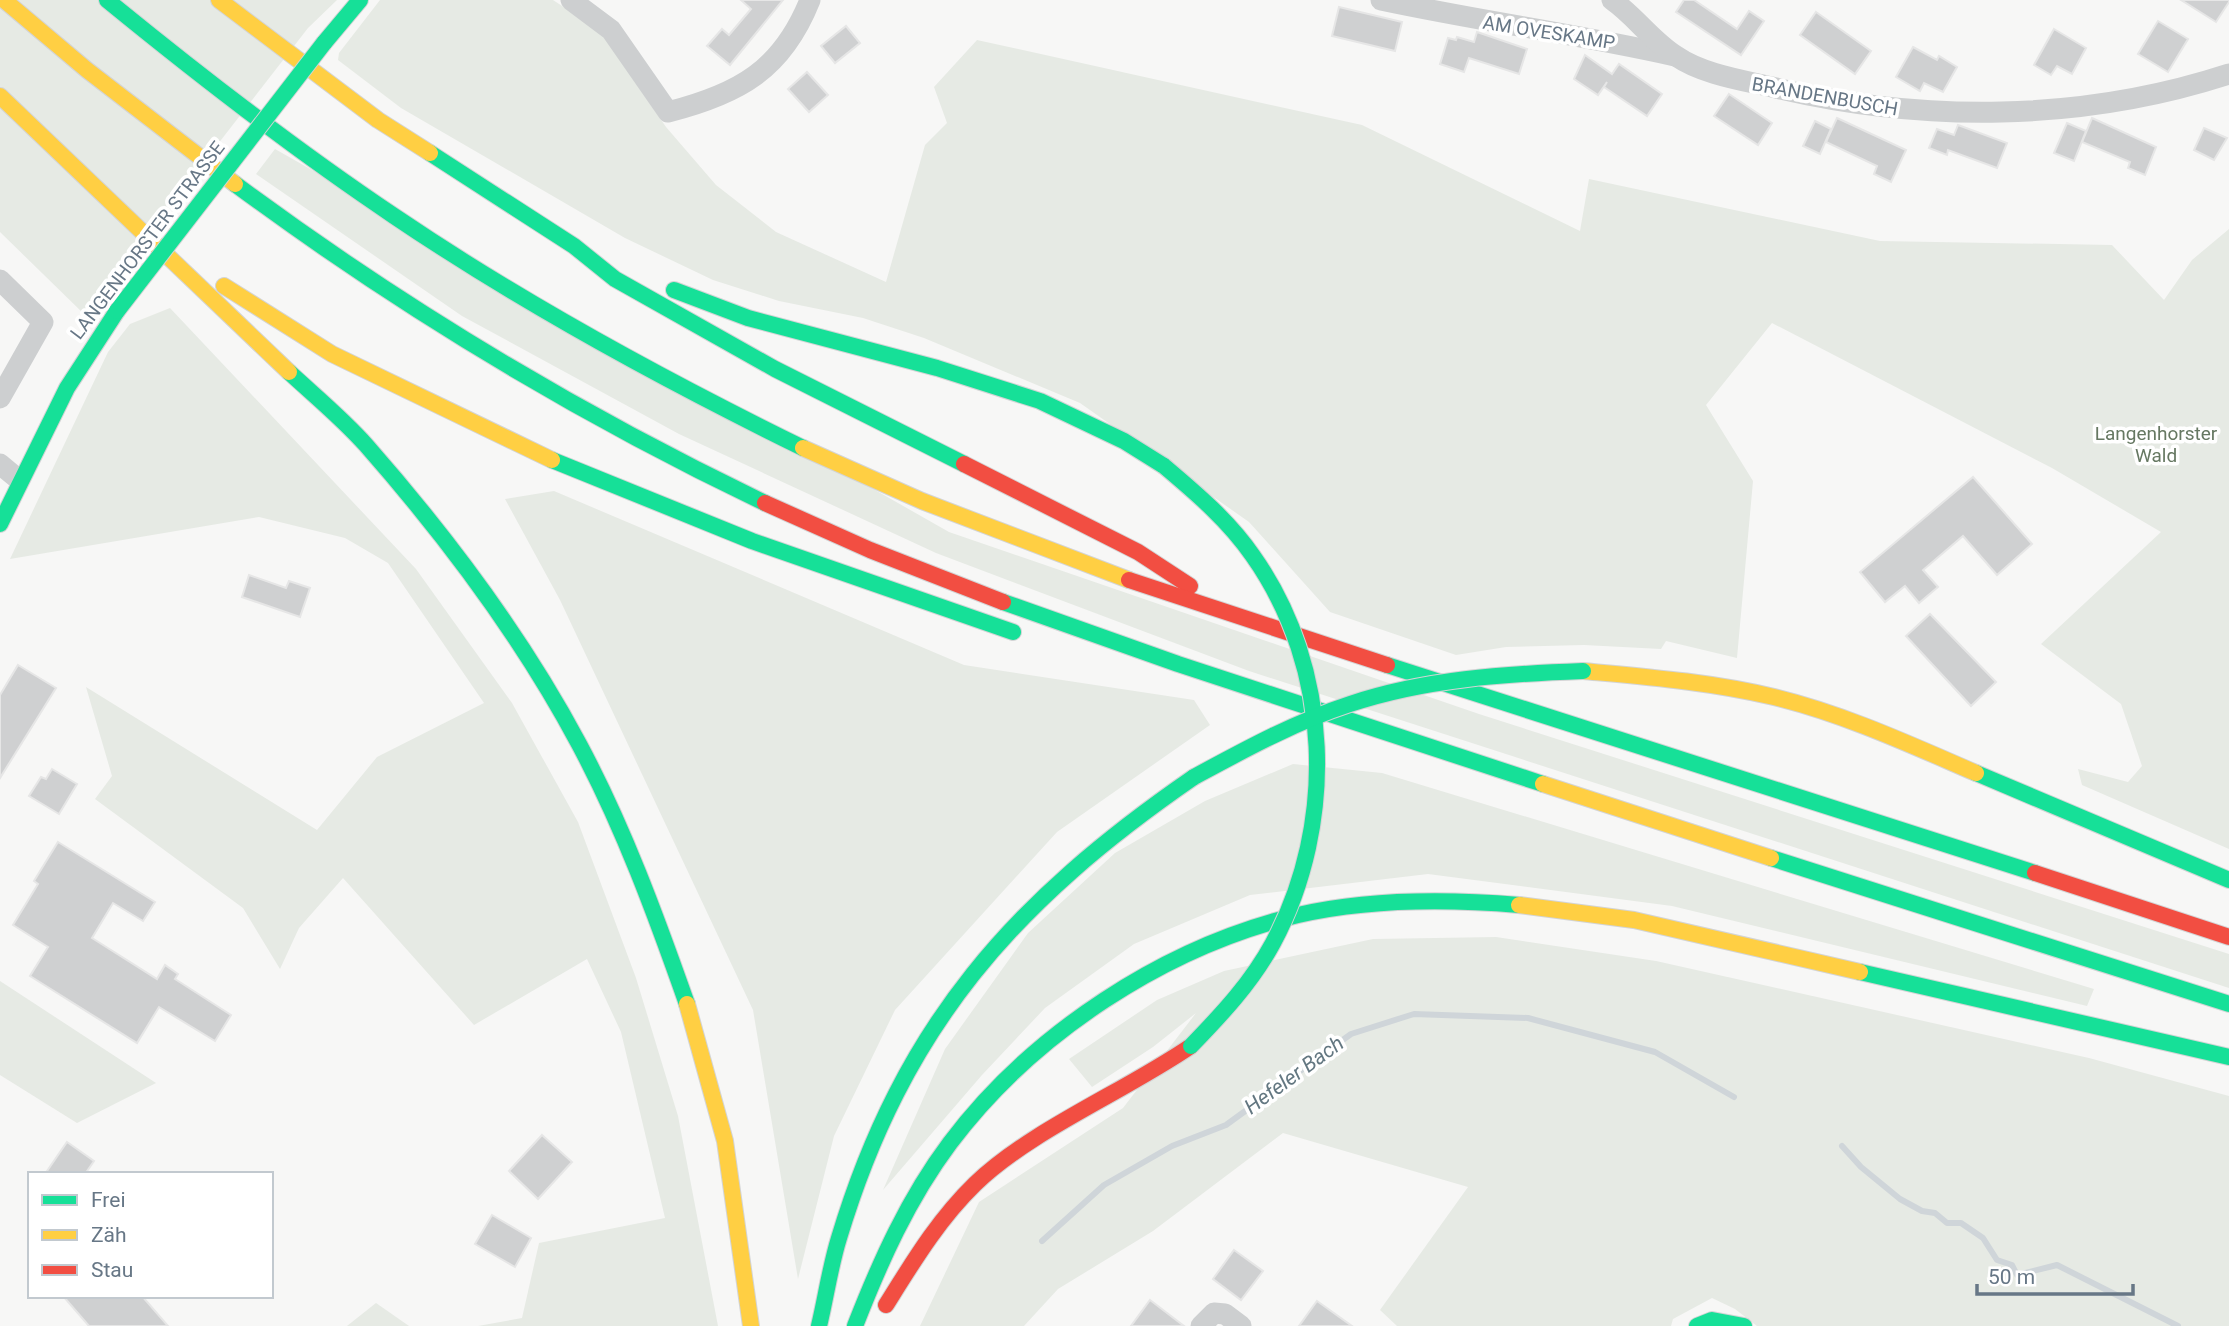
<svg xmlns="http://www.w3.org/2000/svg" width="2229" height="1326" viewBox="0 0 2229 1326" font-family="Roboto,sans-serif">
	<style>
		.green { fill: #e6eae4 }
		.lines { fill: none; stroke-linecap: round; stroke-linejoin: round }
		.stream { stroke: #cfd5d9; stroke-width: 6 }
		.building { fill: #cfd0d1; stroke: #e6e6e6; stroke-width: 2 }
		.fast-casing { stroke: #d3d4d5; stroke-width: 18 }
		.slow-casing { stroke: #d3d4d5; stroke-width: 18 }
		.jam-casing { stroke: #d3d4d5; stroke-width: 18 }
		.street { stroke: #cdcfd0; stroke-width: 21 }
		.fast { stroke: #16e098; stroke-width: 16 }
		.slow { stroke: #ffcf43; stroke-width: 16 }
		.jam { stroke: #f24e42; stroke-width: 16 }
		.fast-bridge-casing { stroke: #d3d4d5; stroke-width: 18; stroke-linecap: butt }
		.fast-bridge { stroke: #16e098; stroke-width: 16 }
		.labels { text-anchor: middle; stroke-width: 7; stroke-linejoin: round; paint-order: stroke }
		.street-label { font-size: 19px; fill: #677786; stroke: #fff }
		.park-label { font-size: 19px; fill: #667862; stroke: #fff }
		.water-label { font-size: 21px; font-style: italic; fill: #637781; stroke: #fff }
	</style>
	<rect width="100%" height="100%" fill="#f7f7f6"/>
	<g class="green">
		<path d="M0,0h337l-29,28 -223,287 -85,-83z"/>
		<path d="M380,0h173l47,31 66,96 50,58 60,47 110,50 39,-137 22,-22 -13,-36 43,-47 385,85 218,106 9,-52 291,62 232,4 52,55 28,-40 37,-31v620l-147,-64 -4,-16 50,13 14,-16 -21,-62 -80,-60 120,-112 -109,-64 -280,-145 -66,82 47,76 -16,177 -71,-17 -5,8 -77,-4 -78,2 -50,8 -126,-43 -81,-90 -169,-119 -156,-65 -61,-20 -84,-17 -66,-21 -88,-42 -224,-130 -63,-48 1,-7z"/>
		<path d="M275,149l674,383 530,182 750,240v34l-980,-317 -313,-118 -257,-119 -217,-118 -206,-142z"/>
		<path d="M170,308l246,261 96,134 66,119 58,156 42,138 40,210h-240l44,-8 17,-75 126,-25 -44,-186 -34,-73 -113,66 -131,-147 -44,50 -19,41 -37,-61 -148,-109 17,-23 -26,-89 231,143 60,-73 107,-54 -96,-140 -43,-25 -86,-21 -249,42 98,-207 22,-28z"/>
		<path d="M554,491l410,174 230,35 16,25 -153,107 -162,178 -61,126 -36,143 -45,-269 -193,-410 -55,-101z"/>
		<path d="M1293,764l89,9 712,216 -7,17 -415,-100 -244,-32 -178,21 -116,49 -89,64 -63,67 -99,115 62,-141 83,-116 87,-80 90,-52z"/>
		<path d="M1496,937l160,24 433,97 140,38v230h-472l-22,-17 -23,-11 -39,21 -2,7h-274l-17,-16 88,-123 -185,-54 -130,98 -95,58 -34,37h-104l59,-124 144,-94 73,-95 -43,34 -61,40 -23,-28 88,-59 67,-29 149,-32z"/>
		<path d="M0,981l156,102 -79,40 -77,-48z"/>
		<path d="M376,1303l33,23h-62z"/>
	</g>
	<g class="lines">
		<g class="stream">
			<path d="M1842,1146l19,21 39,32 22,12 13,2 12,10h14l22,15 14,22 15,5 5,10 40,-10 121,61"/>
			<path d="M1042,1241l62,-56 68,-39 54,-21 125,-91 63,-20 114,4 127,34 79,45"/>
		</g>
	</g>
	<g class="building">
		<path d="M741,0h42l-53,65 -23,-19 15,-17 7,6 22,-26z"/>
		<path d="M1684,0h10l43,29 12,-18 15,10 -23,34 -65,-43z"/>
		<path d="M2181,0h48v2l-13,20z"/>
		<path d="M1339,7l63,15 -7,29 -63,-15z"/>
		<path d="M1816,12l55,39 -16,23 -55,-39z"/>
		<path d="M2158,21l30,18 -20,33 -30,-18z"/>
		<path d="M846,26l14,17 -25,20 -14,-17z"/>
		<path d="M2054,29l32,19 -14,26 -15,-8 -6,9 -17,-10z"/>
		<path d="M1477,32l50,17 -8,25 -50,-16 -5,14 -24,-8 8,-26 8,2 1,-3 17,5z"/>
		<path d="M1913,47l24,13 2,-4 18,11 -14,25 -19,-9 -4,8 -24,-14z"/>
		<path d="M1585,55l27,19 7,-10 43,30 -15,22 -43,-29 3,-5 -9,13 -24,-16z"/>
		<path d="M807,72l21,23 -19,17 -21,-23z"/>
		<path d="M1729,94l43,29 -14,22 -44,-29z"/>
		<path d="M1837,118l69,32 -15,32 -17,-8 3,-8 -51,-24z"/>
		<path d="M2092,118l64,29 -11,28 -17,-7 2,-6 -48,-20z"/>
		<path d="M1815,121l16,8 -11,25 -17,-8z"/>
		<path d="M2067,123l19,8 -12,30 -20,-8z"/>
		<path d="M1958,125l49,18 -10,25 -49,-18 -1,5 -18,-7 8,-19 17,6z"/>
		<path d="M2204,128l23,10 -13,22 -20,-10z"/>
		<path d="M1973,477l59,67 -35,31 -34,-39 -40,34 15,17 -19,16 -14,-17 -20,16 -25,-30z"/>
		<path d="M249,575l37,13 3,-7 21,7 -10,29 -58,-20z"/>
		<path d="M1930,614l66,68 -25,24 -65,-70z"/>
		<path d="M18,665l38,23 -56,90v-83z"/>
		<path d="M52,769l25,15 -18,30 -30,-18 12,-19 5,2z"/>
		<path d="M58,842l97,60 -12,19 -30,-18 -21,35 65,41 8,-14 13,9 -3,5 56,36 -16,26 -56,-34 -22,36 -107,-67 18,-29 -35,-22 25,-41 -4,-3z"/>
		<path d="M542,1135l30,27 -34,37 -29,-28z"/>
		<path d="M67,1142l27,19 -9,13h-40z"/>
		<path d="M492,1215l39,23 -16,29 -40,-23z"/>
		<path d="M1234,1250l29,21 -22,29 -28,-21z"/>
		<path d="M63,1296h79l26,30h-79z"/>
		<path d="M1150,1300l34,26h-53z"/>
		<path d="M1317,1301l35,25h-53z"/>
	</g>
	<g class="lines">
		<defs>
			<g id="fast">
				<path d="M107,0c93,76 187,149 287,216 130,88 268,163 409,232"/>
				<path d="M324,43l36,-43"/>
				<path d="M430,153l144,93 41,33 160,90 189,95"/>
				<path d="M235,184c166,123 344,230 530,319"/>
				<path d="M674,290l74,28 189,50 103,33 84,40 40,25"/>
				<path d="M289,372c26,24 54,47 77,73 80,91 156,192 213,299 44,82 77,172 108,260"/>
				<path d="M552,460l200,81 261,91"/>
				<path d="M0,524l67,-136 50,-77"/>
				<path d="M1003,602l175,62 365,120"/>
				<path d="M1387,665l648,208"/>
				<path d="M1976,773l253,107"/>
				<path d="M1771,858l458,146"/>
				<path d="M1860,972l369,85"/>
				<path d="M819,1326c7,-29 11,-59 20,-88 64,-213 175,-337 355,-461"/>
				<path d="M855,1326c25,-64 53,-127 95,-183 82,-109 214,-196 348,-228 70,-16 150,-16 221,-10"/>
				<path d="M1697,1326l15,-6 32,6"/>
			</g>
			<g id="slow">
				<path d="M4,0l83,70 148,114"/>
				<path d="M219,0l159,120 52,33"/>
				<path d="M0,96l289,276"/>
				<path d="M224,286l108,68 220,106"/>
				<path d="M803,448l119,53 207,79"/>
				<path d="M1583,671c65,6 128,11 191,26 70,17 137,48 202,76"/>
				<path d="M1543,784l228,74"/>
				<path d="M1519,905l115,15 226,52"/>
				<path d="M687,1004l38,137 26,185"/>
			</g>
			<g id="jam">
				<path d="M964,464l174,88 52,34"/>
				<path d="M765,503l105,47 133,52"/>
				<path d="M1129,580l258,85"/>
				<path d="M2035,873l194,64"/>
				<path d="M886,1305c27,-43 52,-85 89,-121 56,-54 149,-92 216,-138"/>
			</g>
		</defs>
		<use href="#fast" class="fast-casing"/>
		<use href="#slow" class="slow-casing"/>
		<use href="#jam" class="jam-casing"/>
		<g class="street">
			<path d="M571,0l40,30 57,82c71,-18 114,-42 142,-112"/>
			<path d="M1381,0c98,21 196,34 294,56"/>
			<path d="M1612,0c23,16 40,41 64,56 26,18 65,24 96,31 150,36 310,35 457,-13"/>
			<path d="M0,280l43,42 -43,76"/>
			<path d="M0,464l18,15"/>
			<path d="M1201,1326l13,-13 11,1 16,12"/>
		</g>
		<use href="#fast" class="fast"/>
		<use href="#slow" class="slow"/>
		<use href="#jam" class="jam"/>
		<defs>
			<g id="fast-bridge">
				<path d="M117,311l207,-268"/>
				<path d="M1164,466c32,27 65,55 89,90 79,112 84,267 20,387 -21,39 -51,71 -82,103"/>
				<path d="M1194,777c50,-27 101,-55 156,-73 75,-25 154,-30 233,-33"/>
			</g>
		</defs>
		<use href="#fast-bridge" class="fast-bridge-casing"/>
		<use href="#fast-bridge" class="fast-bridge"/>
	</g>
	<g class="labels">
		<g class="street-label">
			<text transform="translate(1549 32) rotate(9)" y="7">AM OVESKAMP</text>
			<text transform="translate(1825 96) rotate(10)" y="7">BRANDENBUSCH</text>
			<text transform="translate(147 240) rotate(-53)" y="7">LANGENHORSTER STRASSE</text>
		</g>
		<g class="park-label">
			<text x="2156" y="440">Langenhorster<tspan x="2156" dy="22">Wald</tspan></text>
		</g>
		<g class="water-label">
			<text transform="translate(1294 1075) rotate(-36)" y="7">Hefeler Bach</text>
		</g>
	</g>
	<rect x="28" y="1172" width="245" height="126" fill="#ffffff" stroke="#c2c9cf" stroke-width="2"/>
	<rect x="42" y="1195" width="35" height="10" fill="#16e098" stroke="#c2c9cf" stroke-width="2"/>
	<text x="91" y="1207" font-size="21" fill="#677786">Frei</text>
	<rect x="42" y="1230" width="35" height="10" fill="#ffcf43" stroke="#c2c9cf" stroke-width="2"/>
	<text x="91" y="1242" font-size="21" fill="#677786">Zäh</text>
	<rect x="42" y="1265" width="35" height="10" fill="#f24e42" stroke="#c2c9cf" stroke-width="2"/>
	<text x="91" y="1277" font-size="21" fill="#677786">Stau</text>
	<path d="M1977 1284v10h156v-10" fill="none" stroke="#677786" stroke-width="3.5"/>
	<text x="1988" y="1284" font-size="21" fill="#677786" stroke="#ffffff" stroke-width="5" paint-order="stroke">50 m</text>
</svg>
